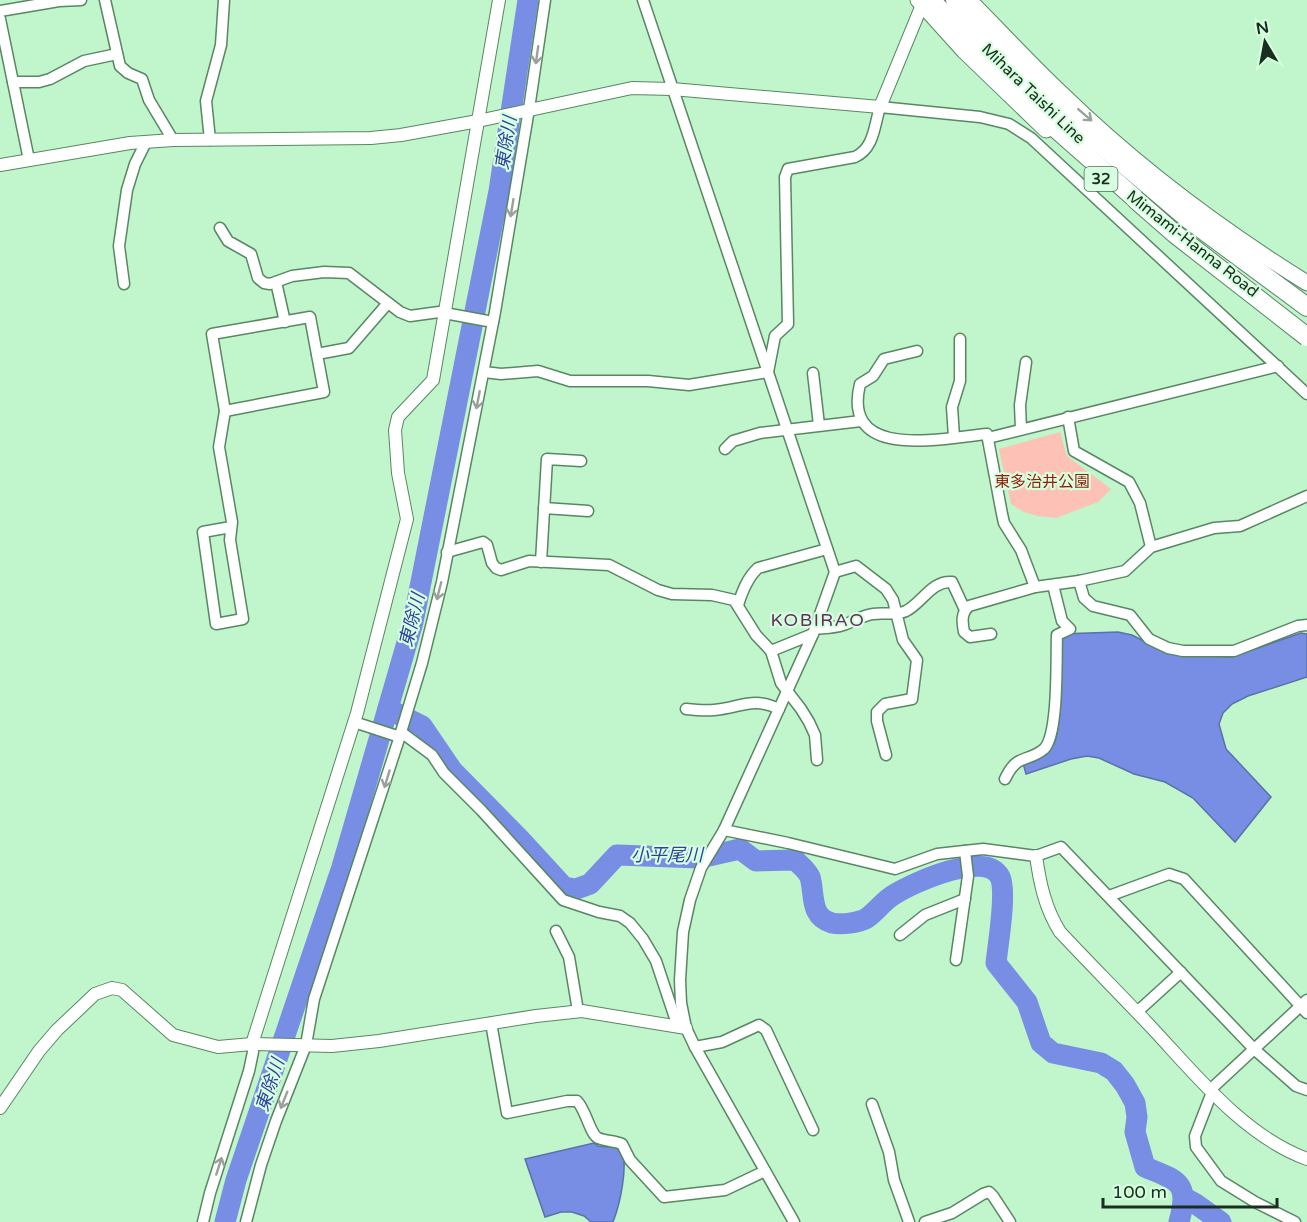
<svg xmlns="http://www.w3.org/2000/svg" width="1307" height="1222" viewBox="0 0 1307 1222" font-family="'Varela Round','Noto Sans JP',sans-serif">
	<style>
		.green { fill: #fdc1b6 }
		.water { fill: #778ee4; stroke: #5b71a9; stroke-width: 1.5 }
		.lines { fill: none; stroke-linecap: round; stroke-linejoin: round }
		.river { stroke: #778ee4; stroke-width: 21 }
		.minor-casing { stroke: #588763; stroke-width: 13 }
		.tertiary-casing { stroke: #588763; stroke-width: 14 }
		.primary-casing { stroke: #588763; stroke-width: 17 }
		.motorway-casing { stroke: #588763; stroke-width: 20 }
		.minor { stroke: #fff; stroke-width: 10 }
		.tertiary { stroke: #fff; stroke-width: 12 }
		.primary { stroke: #fff; stroke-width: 15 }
		.motorway { stroke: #fff; stroke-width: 18 }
		.motorway-bridge-casing { stroke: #588763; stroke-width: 20; stroke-linecap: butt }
		.motorway-bridge { stroke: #fff; stroke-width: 18 }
		.oneway { stroke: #98a19a }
		.labels { text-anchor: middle; stroke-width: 4.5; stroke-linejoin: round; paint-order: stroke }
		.shield { fill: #d6ffdf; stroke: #526d59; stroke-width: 1.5 }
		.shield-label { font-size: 15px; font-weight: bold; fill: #1a2e1f }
		.street-label { font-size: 16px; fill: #1a2e1f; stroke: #d6ffdf }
		.park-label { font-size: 16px; fill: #971b09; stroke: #d6ffdf }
		.water-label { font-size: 18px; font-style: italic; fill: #313fa3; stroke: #d6ffdf }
		.neighbourhood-label { font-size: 18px; letter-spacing: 1.5px; fill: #622d5c; stroke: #d6ffdf }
	</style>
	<rect width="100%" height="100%" fill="#c1f5cc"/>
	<path class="green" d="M1060,432l7,24 44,33 -13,13 -42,16 -18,-2 -14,-4 -13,-8 -12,-55z"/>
	<g class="water">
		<path d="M1118,632l14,3 31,16 15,4 54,2 69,-24 6,1v43l-59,19 -16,8 -9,9 -4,11 7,25 45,48 -36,45 -42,-44 -28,-16 -31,-8 -35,-16 -12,-2 -16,3 -45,15 -3,-11c8,-4 23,-8 29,-16 12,-17 9,-89 8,-113z"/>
		<path d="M594,1143l4,3 10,1 1,-3 13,5c6,19 -2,55 -9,73h-22l-7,-6 -12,-4h-11l-16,5 -20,-58z"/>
	</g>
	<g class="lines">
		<g class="river">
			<path d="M388,709l34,17 30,44 67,68 45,49 12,2 14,-5 27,-29 83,3 40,-9 16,12 39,-1c5,5 12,10 15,17 5,16 -1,40 22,46 9,2 27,0 35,-5 10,-7 17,-18 28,-24 18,-11 91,-45 105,-17 7,15 -2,67 -4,86l31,39 14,41 12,10 48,10 13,8 11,14 10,18 2,14 -2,15 10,35c33,14 45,14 34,55"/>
			<path d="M1185,1198l11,6 25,18"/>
			<path d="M225,1222l11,-42 106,-313 71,-245 86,-431 29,-191"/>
		</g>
		<defs>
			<g id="minor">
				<path d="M105,0l15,66 8,7 14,6 7,21 24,40"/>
				<path d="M643,0l192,572 -22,62 -89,196 -23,38 -11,32 -7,32 -3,48 1,23 5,25 9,19 99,175"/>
				<path d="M0,11l59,-10 22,-1"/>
				<path d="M0,19l29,141"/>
				<path d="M13,82h26l11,-3 34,-18 33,-7"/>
				<path d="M210,140l-4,-39 15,-56 3,-45"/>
				<path d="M220,228l8,13 23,13 7,24 6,5 6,1 22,-8 32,-4 25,1 51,39 10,4 29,-4 54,10"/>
				<path d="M276,282l9,40"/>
				<path d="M124,284l-5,-38 8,-56 8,-26 11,-22"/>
				<path d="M310,317l14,75 -99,19 -13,-77z"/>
				<path d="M917,351l-33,8 -11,17 -13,8c-19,78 83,54 127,50l15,80 2,9 17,27 14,37"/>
				<path d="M317,354l32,-6 39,-45"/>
				<path d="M484,372l17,2 37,-3 32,10h78l41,4 79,-13"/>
				<path d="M768,372l7,-36 13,-12 -3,-147 3,-8 67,-12c19,-9 19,-30 25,-50l100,10 29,7 22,14 276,256"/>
				<path d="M813,373l6,52"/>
				<path d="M225,411l-6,36 13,75 -2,18 13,79 -27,5 -13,-92 28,-5"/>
				<path d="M1068,417l6,34 55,31 11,21 11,44"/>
				<path d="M1021,429l-1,-24 6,-43"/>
				<path d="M954,437l-2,-30 8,-26v-42"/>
				<path d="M988,438l290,-72"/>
				<path d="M725,449l8,-8 27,-8 101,-12"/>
				<path d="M544,508l44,3"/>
				<path d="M447,552l36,-10 4,3 5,18 4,5 5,2 28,-9 80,4 49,25 14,4 40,1 22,5 22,35 15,16 10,32 20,26 8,13 6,13 2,25"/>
				<path d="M541,562l6,-103 34,2"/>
				<path d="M835,572l21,-6 30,23 7,11 10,40 14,20 -5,39 -27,5 -8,8v9l9,34"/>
				<path d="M1079,581l5,17 9,8 37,9 19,24 19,9 15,3h51l64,-25 9,-1"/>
				<path d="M738,605c4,-13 9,-27 20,-37l69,-19"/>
				<path d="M815,629c9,-1 19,-1 28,-4 10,-3 20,-10 30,-11 11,-2 22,2 33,-3 16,-8 26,-31 46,-29l13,28"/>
				<path d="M991,634l-21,3 -6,-5c-2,-10 -3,-19 5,-26l66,-19 44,-6 46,-10 26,-24 63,-19 26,-2 67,-30"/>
				<path d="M771,651l42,-17"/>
				<path d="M686,709c9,1 19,2 28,1 26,-2 39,-14 65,-1"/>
				<path d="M354,722l46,15"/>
				<path d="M401,732l31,23 12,18 38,38 81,89 36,12 21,4 10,7 13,16 13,22 22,66"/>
				<path d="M1005,779c12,-26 22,-16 39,-30 15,-15 12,-92 13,-114l13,-6 -8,-8 -9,-36"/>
				<path d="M724,830l64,13 107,26 42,-15 46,-5 53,7 25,-9 193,202 42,37 11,4"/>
				<path d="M1109,896l60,-22 15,5 123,134"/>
				<path d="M556,931l13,26 9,54"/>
				<path d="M900,935l25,-20 40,-16"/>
				<path d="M956,960l12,-84 -3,-25"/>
				<path d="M1137,1012l44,-40"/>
				<path d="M491,1023l16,90 60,-12h10c9,9 13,33 21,37 7,3 17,3 24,6l8,16 34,37 61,-7 40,-19"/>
				<path d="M695,1047l27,-5 37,-17 7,5 47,100"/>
				<path d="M1210,1090l97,-90"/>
				<path d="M1212,1092l-17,44 1,11 25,34 34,21 40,20"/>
				<path d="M872,1104l17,48 5,28 15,42"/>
				<path d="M203,1222l7,-29 39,-122 4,-19 -1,-8"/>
				<path d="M246,1222l15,-57 15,-44 30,-76 8,-46 84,-257 24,-79 20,-81 53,-270 34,-203 16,-109"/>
				<path d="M925,1222l27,-9 31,-19 6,-2 4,4 17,26"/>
			</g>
			<g id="tertiary">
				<path d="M0,165l130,-22 43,-3 198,-2 30,-3 77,-14 154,-33 40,1 208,18 44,-107"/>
				<path d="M1036,856c4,28 9,52 24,76 30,32 61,63 92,96 44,47 92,108 155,131"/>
				<path d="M252,1044l105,-331 50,-194 -9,-46 -3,-43 3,-13 35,-37 66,-380"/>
				<path d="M0,1108l39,-57 18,-21 38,-36 17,-6 10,2 51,45 45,12 34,-3 80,2 47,-5 157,-25 46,-5 104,17"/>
			</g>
			<g id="primary">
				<path d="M918,0l46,51 82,79"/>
				<path d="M969,0c31,31 61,64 93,94 74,72 158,135 245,189"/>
			</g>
			<g id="motorway">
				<path d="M931,0l124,128 91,80"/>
				<path d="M955,0l107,112 126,107 119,88"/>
			</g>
		</defs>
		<use href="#minor" class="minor-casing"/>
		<use href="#tertiary" class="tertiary-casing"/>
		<use href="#primary" class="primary-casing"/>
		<use href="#motorway" class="motorway-casing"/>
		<use href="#minor" class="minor"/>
		<use href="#tertiary" class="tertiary"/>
		<use href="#primary" class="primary"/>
		<use href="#motorway" class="motorway"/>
		<defs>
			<path id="motorway-bridge" d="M1135,199l40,35 132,103"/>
		</defs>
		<use href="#motorway-bridge" class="motorway-bridge-casing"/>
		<use href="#motorway-bridge" class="motorway-bridge"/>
	</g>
	<defs><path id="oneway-shaft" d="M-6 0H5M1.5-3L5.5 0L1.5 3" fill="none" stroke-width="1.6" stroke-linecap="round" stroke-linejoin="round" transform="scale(1.5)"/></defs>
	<g class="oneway">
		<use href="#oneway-shaft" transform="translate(537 55) rotate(98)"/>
		<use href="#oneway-shaft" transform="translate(1085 115) rotate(41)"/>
		<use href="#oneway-shaft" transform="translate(512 208) rotate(99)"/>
		<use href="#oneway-shaft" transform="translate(478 400) rotate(101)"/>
		<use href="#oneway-shaft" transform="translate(439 591) rotate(104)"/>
		<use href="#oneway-shaft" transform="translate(387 779) rotate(107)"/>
		<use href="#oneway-shaft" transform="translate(284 1100) rotate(112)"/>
		<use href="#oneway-shaft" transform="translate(219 1166) rotate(-72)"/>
	</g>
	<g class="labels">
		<rect class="shield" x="1084.5" y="167" width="33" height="24" rx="4.5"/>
		<g class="shield-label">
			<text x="1101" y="184">32</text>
		</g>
		<g class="street-label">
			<text transform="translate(1034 93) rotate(44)" y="6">Mihara Taishi Line</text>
			<text transform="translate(1193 243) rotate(38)" y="6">Mimami-Hanna Road</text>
		</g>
		<g class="park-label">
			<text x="1042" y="487">東多治井公園</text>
		</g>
		<g class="water-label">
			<text transform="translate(506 143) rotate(-81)" y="6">東除川</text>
			<text transform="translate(412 620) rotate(-76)" y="6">東除川</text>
			<text x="667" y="861">小平尾川</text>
			<text transform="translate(270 1085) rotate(-72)" y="6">東除川</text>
		</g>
		<g class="neighbourhood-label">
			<text x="818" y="626">KOBIRAO</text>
		</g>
	</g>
	<g transform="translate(1265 42) rotate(350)" stroke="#d6ffdf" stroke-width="4.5" paint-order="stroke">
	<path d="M0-4.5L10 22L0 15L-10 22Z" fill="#1a2e1f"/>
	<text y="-9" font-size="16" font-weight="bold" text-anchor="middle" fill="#1a2e1f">N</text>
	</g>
	<path d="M1103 1198v9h174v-9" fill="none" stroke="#1a2e1f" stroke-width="3"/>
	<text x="1112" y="1198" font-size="18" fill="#1a2e1f" stroke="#d6ffdf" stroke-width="4.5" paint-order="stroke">100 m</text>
</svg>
